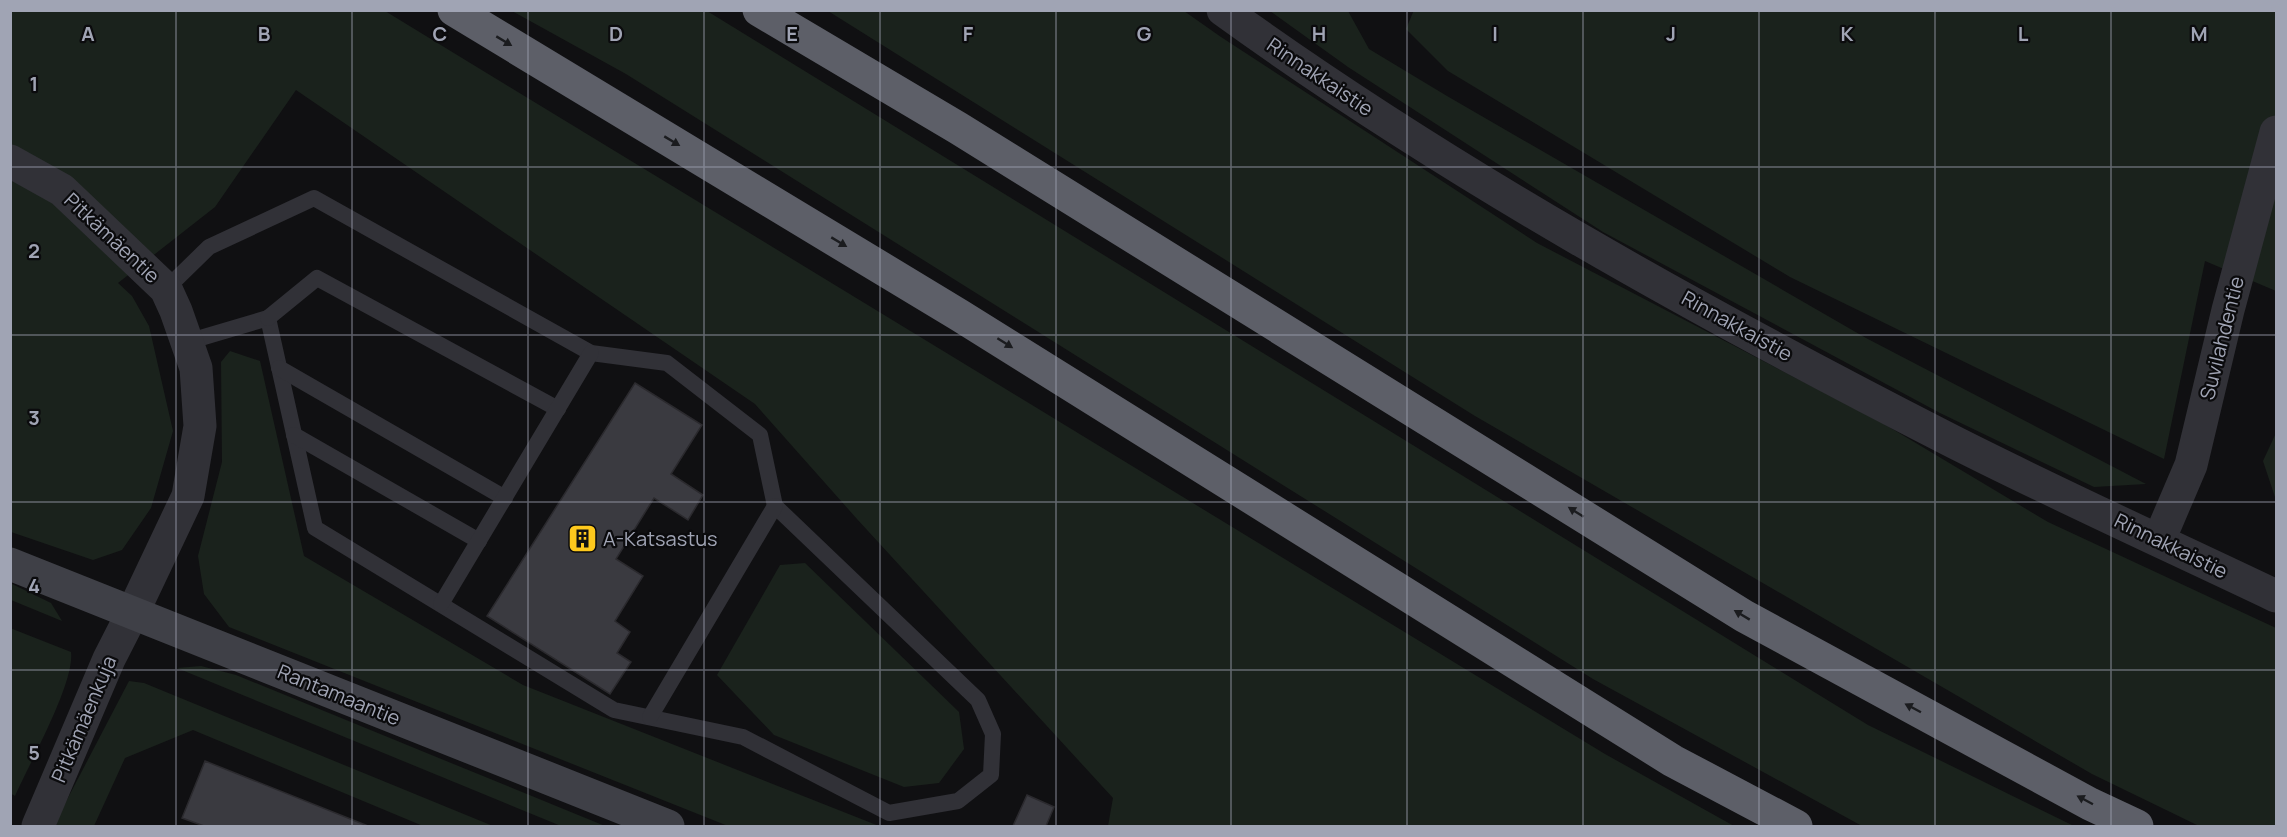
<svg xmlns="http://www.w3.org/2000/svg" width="2287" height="837" viewBox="0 0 2287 837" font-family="Manrope,sans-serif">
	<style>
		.green { fill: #1a221c }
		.building { fill: #3a3a40; stroke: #2b2a2e; stroke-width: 1.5 }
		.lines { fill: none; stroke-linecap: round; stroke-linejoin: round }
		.service { stroke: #313137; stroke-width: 16 }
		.minor { stroke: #313137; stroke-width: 33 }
		.tertiary { stroke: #313137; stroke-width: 33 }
		.secondary { stroke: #3f4047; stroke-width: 33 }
		.motorway { stroke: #5d5f68; stroke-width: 33 }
		.oneway { fill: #1b1c1f }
		.grid { fill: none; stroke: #a0a4b4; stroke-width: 1.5; stroke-opacity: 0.55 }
		.labels { text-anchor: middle; stroke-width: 4.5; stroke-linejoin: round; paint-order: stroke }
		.street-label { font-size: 20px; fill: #a0a4b4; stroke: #0b0b0d }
		.poi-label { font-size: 20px; fill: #a0a4b4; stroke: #0b0b0d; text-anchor: start }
		.grid-label { font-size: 20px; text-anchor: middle; font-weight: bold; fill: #a0a4b4; stroke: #0b0b0d; stroke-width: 4.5; stroke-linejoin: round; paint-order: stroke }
	</style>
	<rect width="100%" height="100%" fill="#101012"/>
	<g class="green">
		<path d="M1414,10l862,1v280l-71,-30 -41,198 -374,-182 -342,-206 -42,-42z"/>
		<path d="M10,11h375l1220,743 129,72h-626l5,-28 -256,-279 -102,-115 -459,-314 -81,117 -97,76 14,13 17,30 24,105 -22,77 -29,42 -29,10 -82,-28z"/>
		<path d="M512,11h195l1161,714 206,101h-212l-269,-147 -967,-605z"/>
		<path d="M828,11h356l37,26 316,206 347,181 164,98 228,106v198h-77l-107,-52 -617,-358z"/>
		<path d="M1270,11h78l21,38 78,47 419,242 280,146 -52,3 -154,-74 -337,-181 -255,-165z"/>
		<path d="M230,351l30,10 44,195 219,129 356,141h-151l-499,-199 -25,-33 -6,-38 24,-94 -1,-100z"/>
		<path d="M2276,433v67l-13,-39z"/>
		<path d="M805,563l154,149 5,37 -25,34 -35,4 -130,-52 -57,-60 63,-110z"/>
		<path d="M10,583l41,20 11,18 -51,-21z"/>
		<path d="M10,628l61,24c4,31 -42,112 -56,144l-5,-3z"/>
		<path d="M201,666l35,9 369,151h-44l-384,-158z"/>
		<path d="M129,681l15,2 349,143h-70l-230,-96 -68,28 -31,68h-38l2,-9z"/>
	</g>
	<g class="building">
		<path d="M635,383l67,42 -31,49 32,21 -15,25 -34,-22 -38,61 27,17 -28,45 15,11 -13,21 14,9 -21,32 -123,-78z"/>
		<path d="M205,761l163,65h-164l-22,-8z"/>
		<path d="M1027,795l27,12 -8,19h-33z"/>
	</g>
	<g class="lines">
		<g class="service">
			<path d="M166,289l43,-42 105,-49 277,155 76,10 93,72 15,71 203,194 15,34 -2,41 -33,26 -69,12 -146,-76 -129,-27 -299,-182 -47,-210 -81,24"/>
			<path d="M268,318l49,-40 241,131"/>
			<path d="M279,368l226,130"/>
			<path d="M294,435l185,106"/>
			<path d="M441,604l150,-251"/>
			<path d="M650,717l125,-211"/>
		</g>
		<path class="minor" d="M38,826l71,-167 24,-47"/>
		<g class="tertiary">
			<path d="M1223,10c227,164 477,302 725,429 108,55 219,105 328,157"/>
			<path d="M10,161l52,29 104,99 10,22 20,57 4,58 -12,70 -55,116"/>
			<path d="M2159,540l32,-75 37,-155 48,-178"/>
		</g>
		<path class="secondary" d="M10,564l658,262"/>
		<g class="motorway">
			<path d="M454,10l505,305 714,446 123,65"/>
			<path d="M759,10l199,118 786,488 346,188 47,22"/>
		</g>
	</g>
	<defs><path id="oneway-solid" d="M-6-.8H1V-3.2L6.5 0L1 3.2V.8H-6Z" transform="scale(1.5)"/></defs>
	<g class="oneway">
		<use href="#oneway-solid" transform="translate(504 41) rotate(31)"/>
		<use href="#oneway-solid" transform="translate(672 141) rotate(31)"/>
		<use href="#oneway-solid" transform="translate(839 242) rotate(31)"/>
		<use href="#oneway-solid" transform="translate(1005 343) rotate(32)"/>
		<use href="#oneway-solid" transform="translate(1576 512) rotate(-148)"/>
		<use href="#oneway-solid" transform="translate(1742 615) rotate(-149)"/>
		<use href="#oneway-solid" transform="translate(1913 708) rotate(-152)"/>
		<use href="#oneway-solid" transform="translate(2085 800) rotate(-152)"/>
	</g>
	<path class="grid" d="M176,10v816M352,10v816M528,10v816M704,10v816M880,10v816M1056,10v816M1231,10v816M1407,10v816M1583,10v816M1759,10v816M1935,10v816M2111,10v816M10,167h2266M10,335h2266M10,502h2266M10,670h2266"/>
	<defs>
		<symbol id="building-square" viewBox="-11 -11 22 22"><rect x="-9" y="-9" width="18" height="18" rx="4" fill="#fdc81d" stroke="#0b0b0d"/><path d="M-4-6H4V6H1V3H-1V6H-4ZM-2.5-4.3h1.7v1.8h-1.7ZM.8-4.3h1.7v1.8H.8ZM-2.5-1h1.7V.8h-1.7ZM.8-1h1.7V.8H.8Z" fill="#111"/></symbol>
	</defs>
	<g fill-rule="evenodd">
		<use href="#building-square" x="566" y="522" width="33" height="33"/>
	</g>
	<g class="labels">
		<g class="street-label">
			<text transform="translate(1320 77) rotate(34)" y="7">Rinnakkaistie</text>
			<text transform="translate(112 238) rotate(43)" y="7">Pitkämäentie</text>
			<text transform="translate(1737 326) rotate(29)" y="7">Rinnakkaistie</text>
			<text transform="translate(2222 338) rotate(-76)" y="7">Suvilahdentie</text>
			<text transform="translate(2171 546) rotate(26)" y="7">Rinnakkaistie</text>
			<text transform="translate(339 695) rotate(22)" y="7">Rantamaantie</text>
			<text transform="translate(84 719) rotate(-67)" y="7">Pitkämäenkuja</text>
		</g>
		<g class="poi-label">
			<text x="603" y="546">A-Katsastus</text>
		</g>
	</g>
	<g class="grid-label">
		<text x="88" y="41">A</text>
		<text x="264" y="41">B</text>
		<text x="440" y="41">C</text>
		<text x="616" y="41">D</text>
		<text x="792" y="41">E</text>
		<text x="968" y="41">F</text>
		<text x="1144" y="41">G</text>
		<text x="1319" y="41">H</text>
		<text x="1495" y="41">I</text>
		<text x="1671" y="41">J</text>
		<text x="1847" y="41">K</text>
		<text x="2023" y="41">L</text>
		<text x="2199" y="41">M</text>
		<text x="34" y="91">1</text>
		<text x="34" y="258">2</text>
		<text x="34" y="425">3</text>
		<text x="34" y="593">4</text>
		<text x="34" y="760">5</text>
	</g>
	<rect width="2287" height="837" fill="none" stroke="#a0a4b4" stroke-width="24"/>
</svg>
